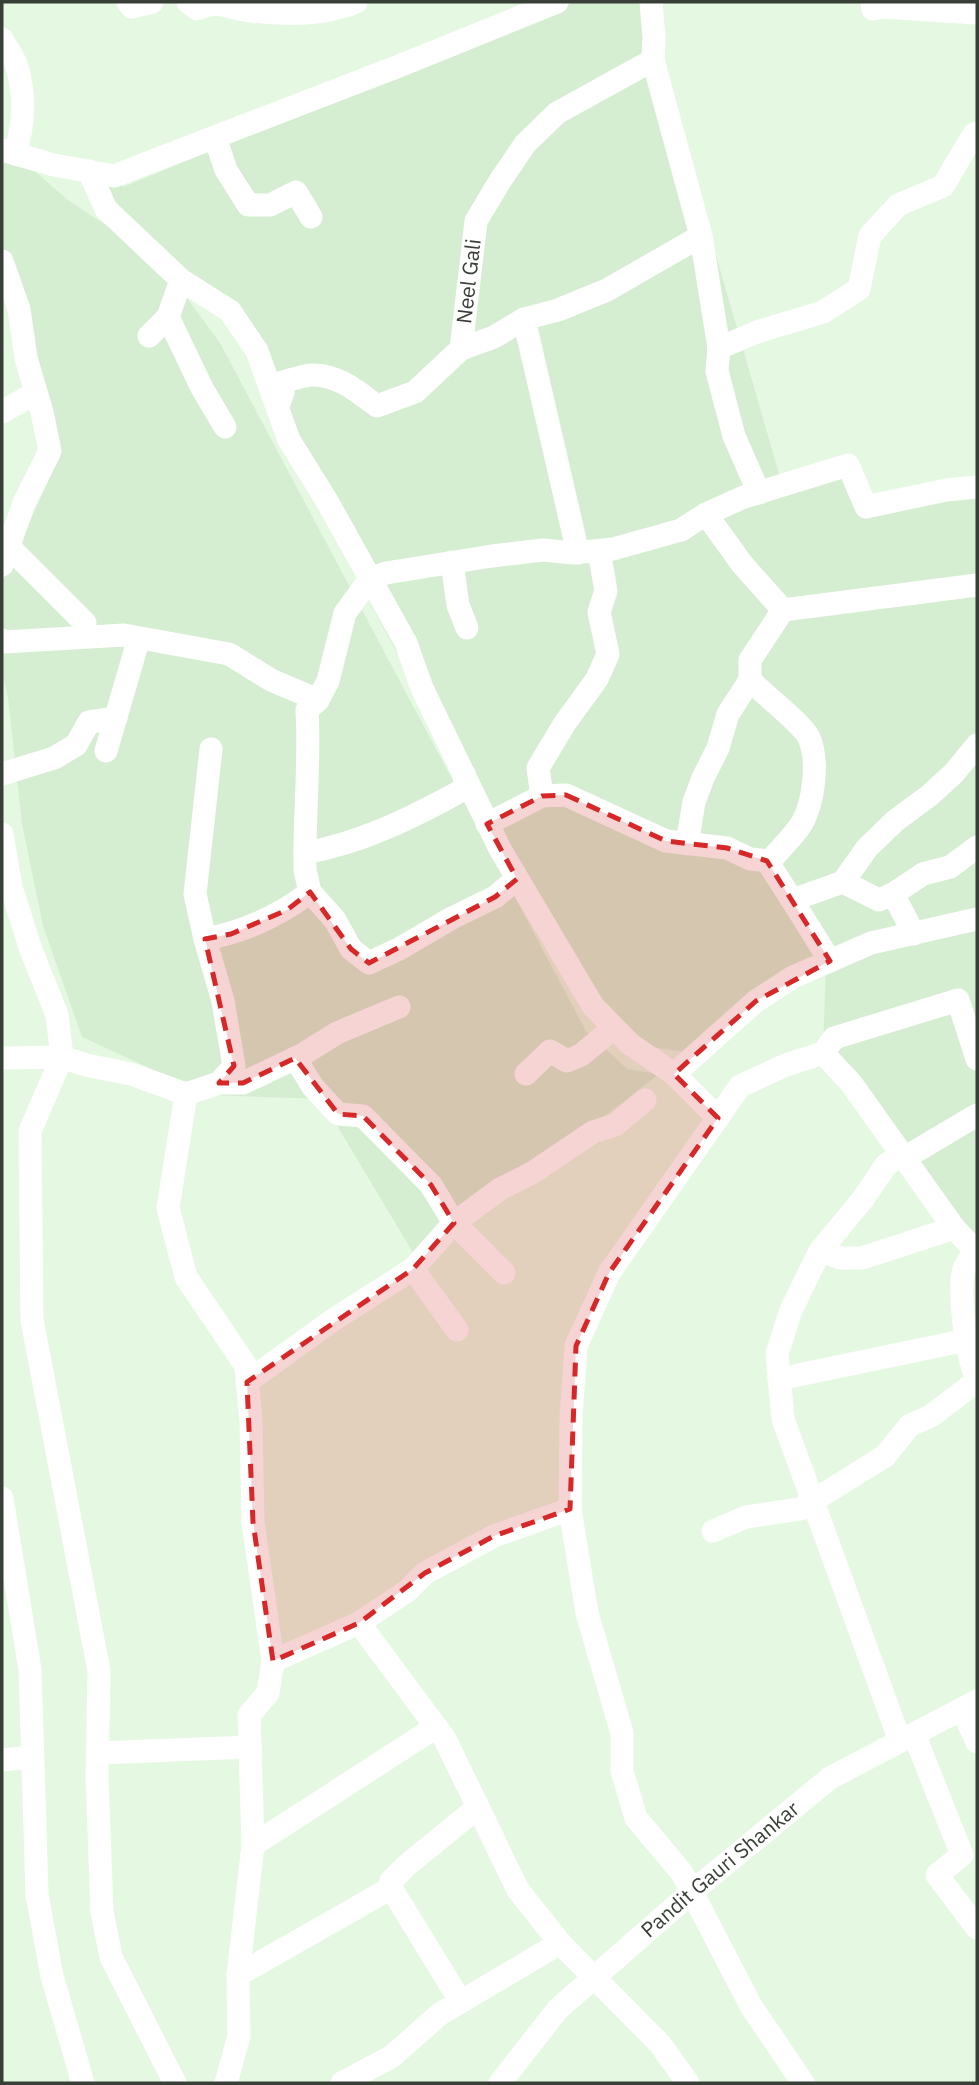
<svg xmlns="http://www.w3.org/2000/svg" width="979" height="2085" viewBox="0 0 979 2085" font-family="'IBM Plex Sans',sans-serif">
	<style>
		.built { fill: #d5eed1 }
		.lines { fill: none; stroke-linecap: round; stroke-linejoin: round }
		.minor { stroke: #fff; stroke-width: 23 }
		.marked { fill: #d62828; fill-opacity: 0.2; stroke: #d62828; stroke-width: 5; stroke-dasharray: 14 9; stroke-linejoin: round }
		.labels { text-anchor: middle; stroke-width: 5; stroke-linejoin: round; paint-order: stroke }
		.street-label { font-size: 21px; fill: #373f36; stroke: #e5f9e2 }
	</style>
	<rect width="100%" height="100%" fill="#e5f9e2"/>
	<path class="built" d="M575,2h68l141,489 64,-26 18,42 111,-21v764l-154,-197 3,-90 -126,91 -70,-10 -94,-135 -179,-330 -100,-228 -95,-87 58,79 366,688 41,38 32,5 -241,187 -97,-162 -113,-4 -126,-58 -39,-111 -21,-102 -14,-126 -6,-28v-87l57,-126 -3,-36 -54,-160v-105l13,-2 53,46 83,55 -64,-84 27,5 9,11z"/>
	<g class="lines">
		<g class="minor">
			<path d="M128,2l4,5 20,-5"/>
			<path d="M188,2l9,7c24,-9 23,-3 47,1 36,5 78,6 112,-8"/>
			<path d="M651,2l3,36 -1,22 48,176 18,112 -2,23 17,65 25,57"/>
			<path d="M872,2l1,7 9,-2 95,6"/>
			<path d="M2,39c4,8 11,17 14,25 10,30 8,61 -1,90"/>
			<path d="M215,137l11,33 22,35h22l26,-13 15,25"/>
			<path d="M2,150l52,15 60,11 285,-110 158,-64"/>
			<path d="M89,171l17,38 75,71 49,31 27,40 32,89 38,61 79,142 16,45 78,161 93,157 37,38 44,30 44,44"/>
			<path d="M2,261l17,48 7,49 16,54 8,39 -26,52 -22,62"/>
			<path d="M168,317l34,71 23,39"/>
			<path d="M524,319l54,234"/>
			<path d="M149,336l19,-19 13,-37"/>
			<path d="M719,348l38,-16 66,-20 36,-23 11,-53 28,-31 45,-19 31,-52 3,-1"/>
			<path d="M461,349l33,-12 30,-18 34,-9 49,-20 94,-54"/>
			<path id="s1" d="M279,404l4,-12 -5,-9c10,-2 22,-7 33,-8 26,-1 46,16 66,31l38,-14 46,-43 15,-128 24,-40 25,-37 32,-31 96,-53"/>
			<path d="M2,412l33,-19"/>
			<path d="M8,546l77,77"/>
			<path d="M452,562l6,43 9,23"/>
			<path d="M783,610l194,-25"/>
			<path d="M2,640l2,2 120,-7 105,19 42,26 47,20"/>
			<path d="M106,751l33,-113"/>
			<path d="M2,774l52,-16 22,-13 13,-23 27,-4"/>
			<path d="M542,796l-4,-28 27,-45 32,-44 11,-25 -9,-42 7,-21 -7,-40"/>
			<path d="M487,824l55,-28 24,-1 100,46 61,7 23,11 20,2c10,-12 24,-25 32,-38 12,-21 17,-63 7,-85 -6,-14 -46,-44 -59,-58v-20l33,-50 -41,-46 -36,-50"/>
			<path d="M2,834l9,53 20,63 26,65 5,42 -32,74 2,189 67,351 -2,106 5,135 9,45 64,126"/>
			<path d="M687,844l7,-42 9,-24 15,-30 10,-34 22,-34"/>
			<path d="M305,853c0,-48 5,-95 2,-143l11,-10 10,-19 17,-68 25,-34 16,-6 106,-17 51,-6 30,3 40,-4 68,-19 25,-16 38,-17 104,-32 18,42 80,-17 31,-3"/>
			<path d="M767,861l25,39 51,-18 36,18 14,-6 21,40"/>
			<path d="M843,882l24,-34 28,-27 35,-26 24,-22 23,-28"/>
			<path d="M310,892l25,28 16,29 18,14 30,-14 53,-31 43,-21 22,-18"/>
			<path d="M893,894l30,-20 27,-7 27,-20"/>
			<path d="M792,900l38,61"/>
			<path d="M205,939l-10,-45 16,-145"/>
			<path d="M823,1053l11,-15 124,-38 19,59"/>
			<path d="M2,1058l60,-1 24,8 45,9 55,20 -18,114 18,69 60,89 5,55 2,101 20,139 -5,32 -19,22 4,130 -15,130 1,61 -13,47"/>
			<path d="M295,1058l18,29 25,27 25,2 68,69 23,38 -41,46"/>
			<path d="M526,1074l24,-23 17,10 14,-6 33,-27"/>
			<path d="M674,1074l82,-73 37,-24 78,-34 106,-24"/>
			<path d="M219,1083h24l57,-27 37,-23 62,-26"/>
			<path d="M186,1094l33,-11 15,-17 -11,-65 -18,-62c39,-7 74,-23 105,-47l-5,-22v-17c57,-10 111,-37 161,-65l-2,-14"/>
			<path d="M977,1250c-5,6 -13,15 -14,23 -4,23 3,85 14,104"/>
			<path d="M820,1251l21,7h21l92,-30"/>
			<path d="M504,1273l-50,-50 46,-34 32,-16 61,-41 22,-7 30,-25"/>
			<path d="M779,1379l188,-39"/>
			<path d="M247,1382l86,-62 80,-51 44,61"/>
			<path d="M2,1498l28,172 7,225 15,81 31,107"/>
			<path d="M713,1531l33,-14 54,-8 85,-53 25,-31 21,-9 46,-35"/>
			<path d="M359,1623l86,116 73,151 42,53 100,101 28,39"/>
			<path d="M273,1661l86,-38 48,-32 18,-18 69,-37 76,-27"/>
			<path d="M962,1709l15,33"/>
			<path d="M914,1734l48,121 -25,20 40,53"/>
			<path d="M900,1741l-117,-322 -6,-65 14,-44 29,-59 43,-52 23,-34 17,-11 3,3 71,-42"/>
			<path d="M97,1753l153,-6"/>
			<path d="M2,1760l31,-3"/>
			<path d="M253,1845l183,-118"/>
			<path d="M238,1975l153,-87"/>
			<path d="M461,2002l-70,-114v-7l15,-15 66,-54 5,-6"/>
			<path d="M342,2083l49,-26 49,-43 120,-71"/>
			<path id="s2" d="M500,2083l58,-74 135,-118 137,-113 147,-77"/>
			<path d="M803,2083l-52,-77 -69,-133 -46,-55 -14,-47v-38l-35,-120 -17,-104 1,-93 5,-70 33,-73 131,-187 46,-21 37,-12 28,30 103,145 23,24"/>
		</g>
	</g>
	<path class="marked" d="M566,795l100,46 61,7 40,13 63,100 -74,40 -82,73 44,44 -109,155 -33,73 -6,163 -76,27 -69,37 -66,50 -86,38 -20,-139 -6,-140 166,-113 41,-46 -23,-38 -68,-69 -25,-2 -43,-56 -52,25h-24l15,-17 -29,-127 26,-5 56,-24 23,-18 41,57 18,14 126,-66 22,-18 -30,-55 55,-28z"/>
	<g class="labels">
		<g class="street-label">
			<text dy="7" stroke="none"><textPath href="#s1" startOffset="303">Neel Gali</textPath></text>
			<text dy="7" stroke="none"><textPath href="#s2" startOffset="308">Pandit Gauri Shankar</textPath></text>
		</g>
	</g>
	<rect width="979" height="2085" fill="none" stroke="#373f36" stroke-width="7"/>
</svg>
